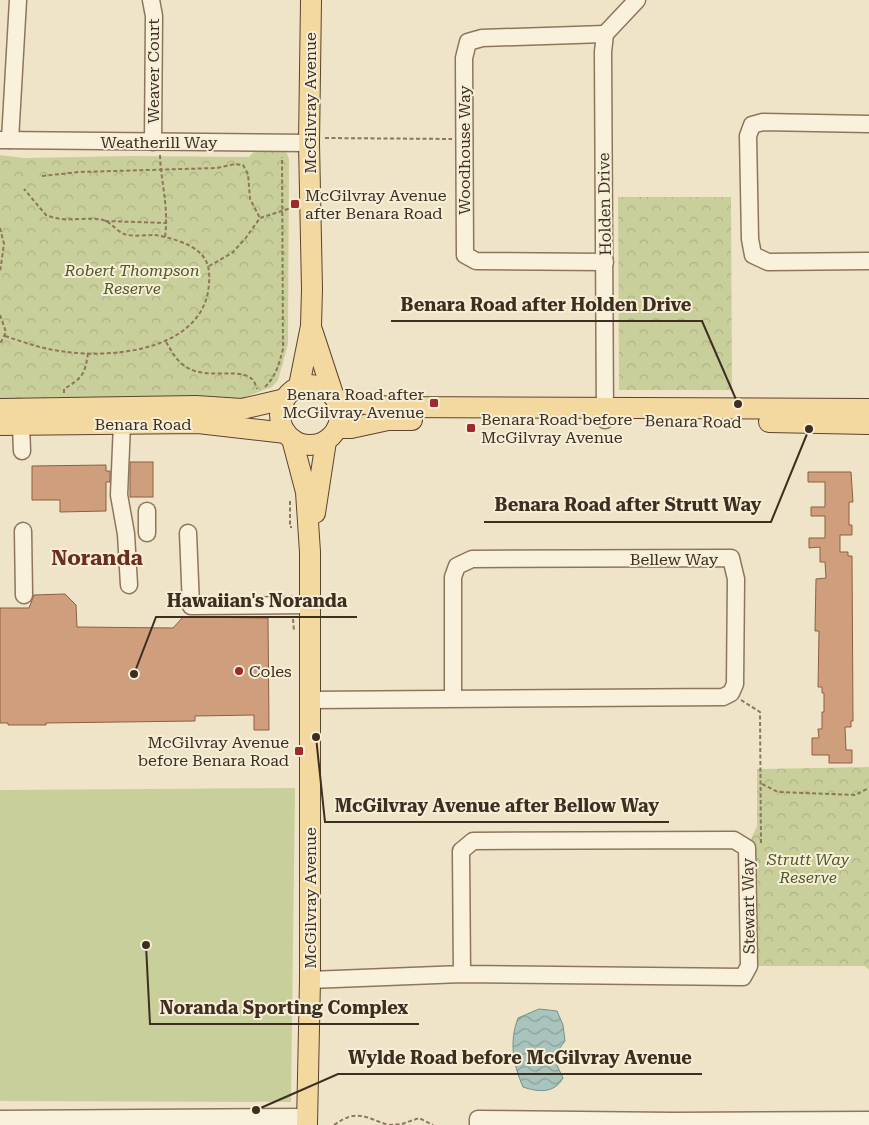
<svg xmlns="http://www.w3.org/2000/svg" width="869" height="1125" viewBox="0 0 869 1125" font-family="'Roboto Serif',serif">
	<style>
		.park { fill: url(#park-crowns) }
		.pitch { fill: #c9cf9b }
		.water { fill: url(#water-waves); stroke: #6f938a }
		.building { fill: #cf9f7d; stroke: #8d5f41 }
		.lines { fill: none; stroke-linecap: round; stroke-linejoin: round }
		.minor-casing { stroke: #8d765c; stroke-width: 19 }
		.major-casing { stroke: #5b4430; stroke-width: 22 }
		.path { stroke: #8d765c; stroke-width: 2; stroke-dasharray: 4 2.5; stroke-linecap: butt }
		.minor { stroke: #faf1dc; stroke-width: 16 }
		.major { stroke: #f3d9a0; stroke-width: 20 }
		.poi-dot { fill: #9e2a2b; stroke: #f7eed8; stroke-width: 2 }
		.labels { text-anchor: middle; stroke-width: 4; stroke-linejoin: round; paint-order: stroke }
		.street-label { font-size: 16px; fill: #3d2e20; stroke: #f7eed8 }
		.poi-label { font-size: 16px; fill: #3d2e20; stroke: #f7eed8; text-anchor: start }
		.park-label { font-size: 16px; font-style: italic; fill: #4d5a26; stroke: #f7eed8 }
		.district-label { font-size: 21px; font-weight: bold; fill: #6b2e1e; stroke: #f7eed8 }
		.leader { fill: none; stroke: #3d2e20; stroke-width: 2 }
		.callout-dot { fill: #3d2e20; stroke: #f7eed8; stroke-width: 2 }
		.callout-label { font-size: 18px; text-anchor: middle; font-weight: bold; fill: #3d2e20; stroke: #f7eed8; stroke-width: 4; stroke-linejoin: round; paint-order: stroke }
	</style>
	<defs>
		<pattern id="park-crowns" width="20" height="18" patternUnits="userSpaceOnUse" patternTransform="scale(1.25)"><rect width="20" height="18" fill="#c9cf9b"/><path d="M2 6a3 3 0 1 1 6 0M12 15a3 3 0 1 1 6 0" fill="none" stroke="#aeb285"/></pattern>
		<pattern id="water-waves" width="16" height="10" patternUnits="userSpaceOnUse" patternTransform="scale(1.25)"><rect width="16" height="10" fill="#a9c4bc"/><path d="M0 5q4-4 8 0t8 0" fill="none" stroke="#8ba098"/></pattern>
	</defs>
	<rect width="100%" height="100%" fill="#f0e4c8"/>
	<g class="park">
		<path d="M258,147l28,4 3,8 -1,185 -10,36 -6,7 -32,12 -240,6v-250l24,3 107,-2 118,1z"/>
		<path d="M618,197h113l1,193h-113z"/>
		<path d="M869,767v203l-4,-4h-116l-2,-118 10,-22v-57z"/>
	</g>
	<path class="pitch" d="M295,788l-4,314 -291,-1v-311z"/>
	<path class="water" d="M539,1009l18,2 6,14 2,16 -12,16 10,21c-9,16 -25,14 -40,9 -10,-23 -14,-45 -5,-69z"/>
	<g class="building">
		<rect x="130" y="462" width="23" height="35"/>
		<path d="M106,465v6h4v11h-4v29l-46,1v-12h-28v-34z"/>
		<path d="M808,472h43l2,30h-4v23h3v10h-12v17h8v4h4l1,165h-2v6h-6l1,23h6v13h-23v-8h-17v-17h7l-1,-9h4v-17h2v-19h-2v-6h-4l1,-56h-4l1,-52 10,-1 -1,-16h-5v-15l-11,1v-10h16v-22h-14v-9h14v-25h-17z"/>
		<path d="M65,594l11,11 1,22 96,1 10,-11 85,1 1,112h-15v-15l-59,1v5l-149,2v2h-38v-2h-8v-115h29l5,-13z"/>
	</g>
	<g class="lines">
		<defs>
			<g id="minor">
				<path d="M151,0l3,16 -1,126"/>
				<path d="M869,124l-106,-2 -11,3 -4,11 2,103 3,16 15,7 101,-1"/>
				<path d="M0,140l309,3"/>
				<path d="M10,140l8,-140"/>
				<path d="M605,262l-129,-1 -11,-6 -1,-197 4,-16 14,-4 123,-4"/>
				<path d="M605,420l-2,-368 2,-18 32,-34"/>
				<path d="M122,424l-3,71 7,39 3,51"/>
				<path d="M21,425l1,26"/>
				<path d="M147,511v22"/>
				<path d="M23,531l1,64"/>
				<path d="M188,533l3,73 120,-1"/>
				<path d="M310,700l413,-3 8,-4 4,-9 1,-105 -5,-21 -259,1 -15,7 -4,11v122"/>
				<path d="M310,980l152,-6 281,3 6,-11 -2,-118 -13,-8 -261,1 -12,10 1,123"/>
				<path d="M0,1119l308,-2"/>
				<path d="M478,1125v-6l195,2 196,-1"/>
			</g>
			<g id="major">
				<path d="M312,330l21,64"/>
				<circle cx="310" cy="415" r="30"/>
				<path d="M299,386l12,-60 1,-37 -3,-146 2,-143"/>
				<path d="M337,400l52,7 480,2"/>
				<path d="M0,409l196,-3 46,3 43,-10"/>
				<path d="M769,422l100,2"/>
				<path d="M0,425l198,-2 88,10"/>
				<path d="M338,428h13l37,-8h24"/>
				<path d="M292,439l14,53 4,60v428l-3,145"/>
				<path d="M315,513l11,-72"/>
			</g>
		</defs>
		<use href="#minor" class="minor-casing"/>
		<use href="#major" class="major-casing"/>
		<g class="path">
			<path d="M325,138l127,1"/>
			<path d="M160,155c1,28 9,53 5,82"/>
			<path d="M42,176l37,-4 138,-4 18,-4 8,1 5,9 2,25 10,19"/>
			<path d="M105,221l62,2"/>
			<path d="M0,228l4,16 -4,28"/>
			<path d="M209,266l23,-13 13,-14 15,-21 34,-11"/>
			<path d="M0,315l6,17 -6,12"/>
			<path d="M5,336c21,7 41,14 62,16 47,6 130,-2 141,-60 2,-14 3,-29 -8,-39 -10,-10 -32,-16 -45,-18 -10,0 -22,2 -31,-1 -7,-3 -12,-10 -18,-13 -15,-6 -40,3 -60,-6l-22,-26"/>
			<path d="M166,342c5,8 9,16 16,22 20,17 52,4 67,13 5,2 6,7 8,12"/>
			<path d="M265,387c11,-11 14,-23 18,-38l-1,-192"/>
			<path d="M64,393v-4c18,-11 21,-14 24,-36"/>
			<path d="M290,501v26h2"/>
			<path d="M293,619l1,12"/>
			<path d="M741,700l19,12 1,133"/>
			<path d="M762,784l16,8 77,3 14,-7"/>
			<path d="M334,1125c24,-17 31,-7 55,0"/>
			<path d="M389,1125l13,-1 17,-6 14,7"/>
		</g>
		<use href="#minor" class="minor"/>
		<use href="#major" class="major"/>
	</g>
	<g class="poi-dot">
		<rect x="290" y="199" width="10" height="10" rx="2.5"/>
		<rect x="429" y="398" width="10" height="10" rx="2.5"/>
		<rect x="466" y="423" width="10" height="10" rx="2.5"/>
		<circle cx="239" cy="671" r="5"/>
		<rect x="294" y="746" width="10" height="10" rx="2.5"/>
	</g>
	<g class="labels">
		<g class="street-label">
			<text transform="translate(153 71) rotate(-90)" y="6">Weaver Court</text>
			<text transform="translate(310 103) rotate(-90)" y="6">McGilvray Avenue</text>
			<text x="159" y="148">Weatherill Way</text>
			<text transform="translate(464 150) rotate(-90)" y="6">Woodhouse Way</text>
			<text transform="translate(604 204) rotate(-91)" y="6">Holden Drive</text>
			<text transform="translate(693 421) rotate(1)" y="6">Benara Road</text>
			<text x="143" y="430">Benara Road</text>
			<text x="674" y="565">Bellew Way</text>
			<text transform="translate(310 898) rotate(-90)" y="6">McGilvray Avenue</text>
			<text transform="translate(748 906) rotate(-91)" y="6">Stewart Way</text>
		</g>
		<g class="poi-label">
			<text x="305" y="201">McGilvray Avenue<tspan x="305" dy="18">after Benara Road</tspan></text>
			<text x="424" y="400" text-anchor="end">Benara Road after<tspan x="424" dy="18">McGilvray Avenue</tspan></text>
			<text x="481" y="425">Benara Road before<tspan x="481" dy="18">McGilvray Avenue</tspan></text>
			<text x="249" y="677">Coles</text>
			<text x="289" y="748" text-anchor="end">McGilvray Avenue<tspan x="289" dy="18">before Benara Road</tspan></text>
		</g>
		<g class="park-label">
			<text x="132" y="276">Robert Thompson<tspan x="132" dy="18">Reserve</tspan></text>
			<text x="808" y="865">Strutt Way<tspan x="808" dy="18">Reserve</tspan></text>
		</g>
		<g class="district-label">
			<text x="97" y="565">Noranda</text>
		</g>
	</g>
	<path class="leader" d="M738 404L702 321H391M809 429L771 522H484M134 674L156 617H357M316 737L325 822H669M146 945L150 1024H419M256 1110L338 1074H702"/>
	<g class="callout-dot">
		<circle cx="738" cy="404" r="5"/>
		<circle cx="809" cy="429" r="5"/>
		<circle cx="134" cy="674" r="5"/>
		<circle cx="316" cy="737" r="5"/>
		<circle cx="146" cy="945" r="5"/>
		<circle cx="256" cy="1110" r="5"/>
	</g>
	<g class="callout-label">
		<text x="546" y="311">Benara Road after Holden Drive</text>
		<text x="628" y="511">Benara Road after Strutt Way</text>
		<text x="257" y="607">Hawaiian's Noranda</text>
		<text x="497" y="812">McGilvray Avenue after Bellow Way</text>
		<text x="284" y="1014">Noranda Sporting Complex</text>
		<text x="520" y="1064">Wylde Road before McGilvray Avenue</text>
	</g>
</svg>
